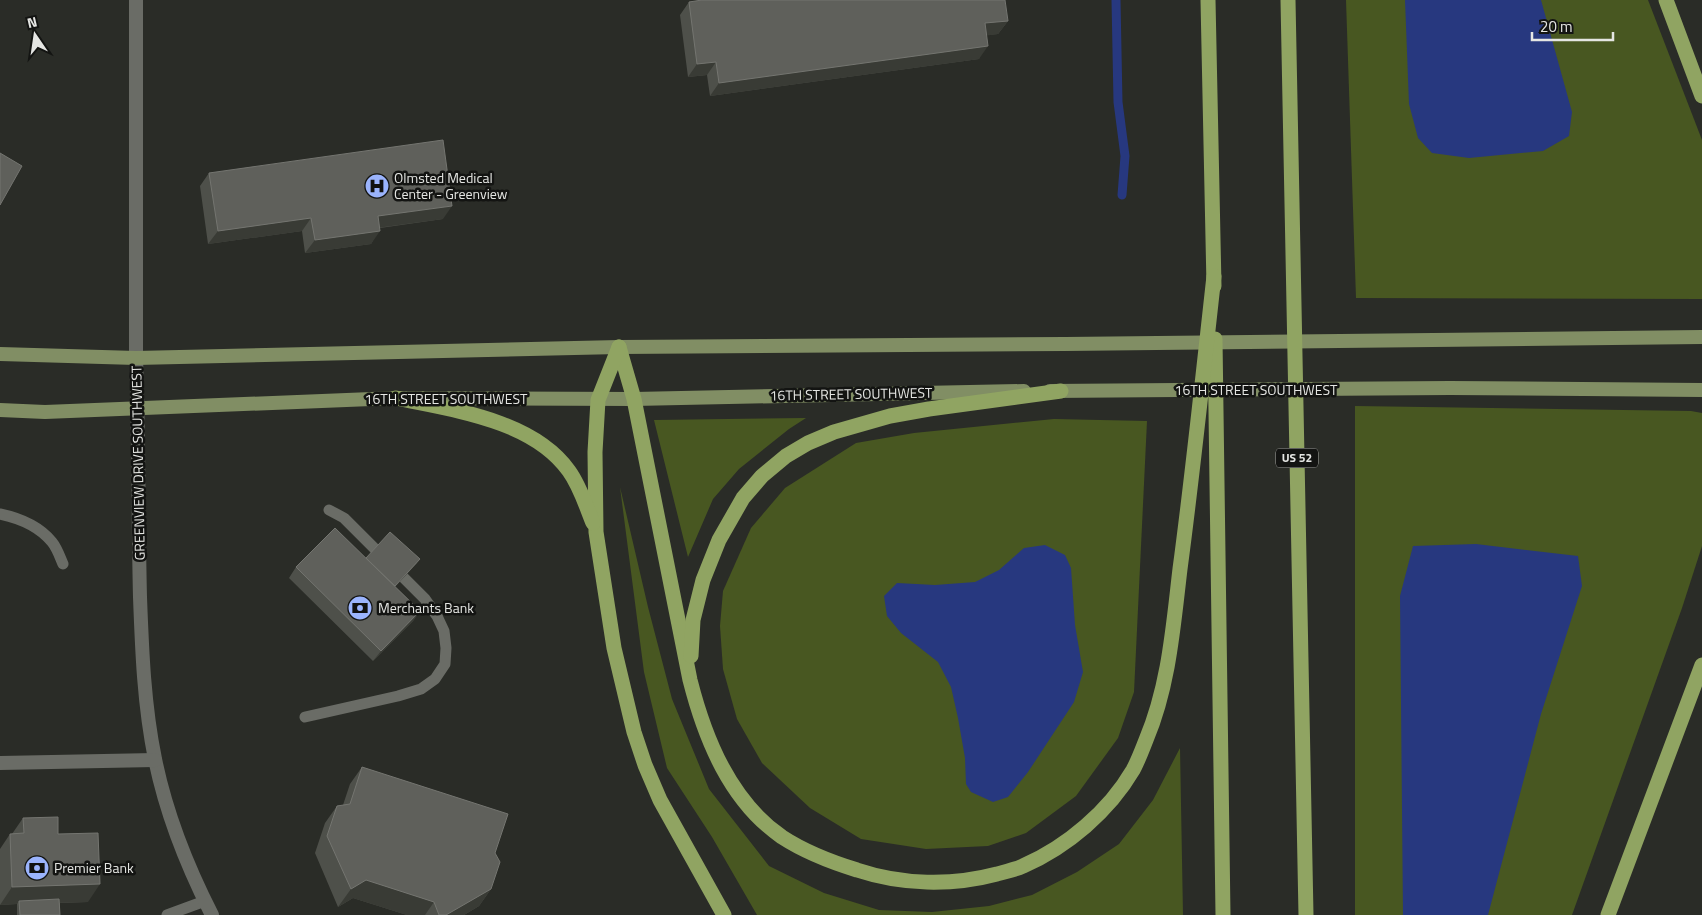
<svg xmlns="http://www.w3.org/2000/svg" width="1702" height="915" viewBox="0 0 1702 915" font-family="'Titillium Web',sans-serif">
	<style>
		.green { fill: #485721 }
		.water { fill: #27387f }
		.lines { fill: none; stroke-linecap: round; stroke-linejoin: round }
		.stream { stroke: #27387f; stroke-width: 9 }
		.service { stroke: #6a6c66; stroke-width: 11 }
		.minor { stroke: #6a6c66; stroke-width: 14 }
		.primary { stroke: #818e64; stroke-width: 14 }
		.motorway { stroke: #90a462; stroke-width: 15 }
		.wall { fill: #4e504a }
		.shaded-wall { fill: #393b35 }
		.building { fill: #5f605b; stroke: #747570 }
		.labels { text-anchor: middle; stroke-width: 5; stroke-linejoin: round; paint-order: stroke }
		.shield { fill: #131412; stroke: #a6a7a4; stroke-width: 1 }
		.shield-label { font-size: 12px; font-weight: bold; fill: #e5e6e3 }
		.poi-label { font-size: 14px; fill: #e5e6e3; stroke: #131412; text-anchor: start }
		.street-label { font-size: 14px; fill: #e5e6e3; stroke: #131412 }
	</style>
	<rect width="100%" height="100%" fill="#2a2c27"/>
	<g class="green">
		<path d="M1346,0h302l54,140v159l-346,-1z"/>
		<path d="M1355,406l336,5 11,2v133l-20,62 -110,307h-217z"/>
		<path d="M806,418l-17,11 -50,40 -26,30 -25,58 -34,-137z"/>
		<path d="M1054,419l93,2 -13,271 -16,46 -42,58 -50,37 -38,13 -62,3 -65,-10 -51,-31 -48,-45 -25,-44 -14,-50 -3,-43 3,-35 28,-63 34,-40 71,-45 58,-10z"/>
		<path d="M620,487l28,120 24,92 37,90 60,77 55,27 55,17 53,2 57,-6 43,-11 45,-23 42,-28 34,-44 27,-52 3,167h-426l-45,-78 -45,-69 -23,-96z"/>
	</g>
	<g class="water">
		<path d="M1405,0h136l31,112 -3,24 -26,15 -74,7 -37,-5 -14,-15 -9,-34z"/>
		<path d="M1476,544l102,12 4,30 -41,128 -53,201h-85l-3,-319 13,-50z"/>
		<path d="M1045,545l20,10 6,13 4,57 8,47 -9,30 -46,70 -20,25 -15,5 -22,-10 -5,-8 -1,-26 -7,-40 -7,-31 -13,-25 -37,-29 -14,-17 -3,-20 13,-13 38,2 40,-3 24,-12 25,-22z"/>
	</g>
	<g class="lines">
		<path class="stream" d="M1116,0l2,102 7,54 -3,39"/>
		<g class="service">
			<path d="M0,514c19,4 39,12 52,28 5,6 8,15 11,22"/>
			<path d="M305,717l93,-21 23,-7 14,-10 10,-15 1,-16 -2,-17 -7,-15 -12,-17 -81,-81 -15,-8"/>
			<path d="M167,915l38,-14"/>
		</g>
		<g class="minor">
			<path d="M136,0v358c3,79 2,159 4,239 2,54 4,108 15,162 11,54 32,107 57,156"/>
			<path d="M0,763l155,-3"/>
		</g>
		<g class="primary">
			<path d="M0,354l136,4 483,-11 446,-3 637,-7"/>
			<path d="M1050,391l400,-3 252,2"/>
			<path d="M0,410l45,2 351,-14 238,1 390,-8"/>
		</g>
		<g class="motorway">
			<path d="M1208,0l6,286"/>
			<path d="M1288,0l18,915"/>
			<path d="M1666,0l36,96"/>
			<path d="M1215,339l8,576"/>
			<path d="M619,347l15,52 56,281c15,59 40,121 92,157 23,15 49,25 75,33 45,15 95,16 140,4 9,-3 18,-4 26,-8 44,-19 86,-55 110,-96 5,-9 9,-20 13,-30 23,-55 27,-112 34,-171 13,-97 23,-195 34,-293"/>
			<path d="M619,347l-21,53 -3,52 1,80 18,116 20,84 11,33 15,35 64,115"/>
			<path d="M396,398c57,12 137,22 173,73 11,15 17,35 24,52"/>
			<path d="M691,656l2,-36 10,-40 16,-40 24,-42 19,-22 24,-20 22,-13 26,-11 56,-16 39,-7 132,-18"/>
			<path d="M1608,915l94,-250"/>
		</g>
	</g>
	<g class="wall">
		<path d="M689,2l319,19 -10,13 -11,1 -8,24 -269,37 -3,-21 -19,2 -8,-62z"/>
		<path d="M209,173l234,46 -63,9 -9,16 -66,9 -3,-22 -94,13 -8,-58z"/>
		<path d="M366,558l51,5 -22,24 25,24 -7,10 -40,40 -84,-83 7,-11z"/>
		<path d="M362,767l133,86 -4,36 -12,17 -15,9h-57l-54,-17 -15,9 -23,-54 10,-30 12,-17 6,-1 7,-21z"/>
		<path d="M23,818l35,16 30,68 -28,1v12h-43v-11l-17,1v-56l10,-15h2z"/>
	</g>
	<g class="shaded-wall">
		<path d="M1008,21l-10,13 -22,3 9,-14z"/>
		<path d="M988,46l-9,13 -269,37 9,-13z"/>
		<path d="M716,62l-9,13 -19,2 9,-13z"/>
		<path d="M452,206l-9,13 -74,10 9,-13z"/>
		<path d="M311,218l-9,13 -94,13 10,-13z"/>
		<path d="M380,231l-9,13 -66,9 10,-13z"/>
		<path d="M420,559l-3,4 -30,32 3,-4z"/>
		<path d="M420,611l-7,10 -40,40 8,-10z"/>
		<path d="M366,880l68,22 -9,13h-18l-54,-17 -15,9 13,-18z"/>
		<path d="M100,884l-12,18 -69,2v-3l-2,3 -17,1 12,-18z"/>
		<path d="M491,889l-12,17 -15,9h-18z"/>
	</g>
	<g class="building">
		<path d="M702,0h303l3,21 -23,2 3,23 -269,37 -3,-21 -19,2 -8,-62z"/>
		<path d="M443,140l9,66 -74,10 2,15 -65,9 -4,-22 -93,13 -9,-58z"/>
		<path d="M0,153l22,13 -22,39z"/>
		<path d="M335,528l85,83 -39,40 -85,-84z"/>
		<path d="M390,532l30,27 -25,27 -29,-28z"/>
		<path d="M362,767l146,47 -13,39 5,9 -9,27 -45,26h-7l-5,-13 -68,-22 -15,9 -24,-53 10,-30 13,-2z"/>
		<path d="M58,817v17l40,-1 2,51 -88,3 -2,-53 14,-1 -1,-15z"/>
		<path d="M59,899l1,16h-40l-1,-14z"/>
	</g>
	<defs>
		<symbol id="hospital-disc" viewBox="-11 -11 22 22"><circle r="9.5" fill="#9bb4fd" stroke="#131412"/><path d="M-5-5h3v3.5h4V-5h3V5h-3V1.5h-4V5h-3Z" fill="#111"/></symbol>
		<symbol id="bank-disc" viewBox="-11 -11 22 22"><circle r="9.5" fill="#9bb4fd" stroke="#131412"/><path d="M-6-4H6V4H-6ZM0-2.3a2.3 2.3 0 1 0 0 4.6a2.3 2.3 0 1 0 0-4.6Z" fill="#111"/></symbol>
	</defs>
	<g fill-rule="evenodd">
		<use href="#hospital-disc" x="363" y="172" width="28" height="28"/>
		<use href="#bank-disc" x="346" y="594" width="28" height="28"/>
		<use href="#bank-disc" x="23" y="854" width="28" height="28"/>
	</g>
	<g class="labels">
		<rect class="shield" x="1276" y="448.5" width="42" height="19" rx="4"/>
		<g class="shield-label">
			<text x="1297" y="462">US 52</text>
		</g>
		<g class="poi-label">
			<text x="394" y="183">Olmsted Medical<tspan x="394" dy="16">Center - Greenview</tspan></text>
			<text x="378" y="613">Merchants Bank</text>
			<text x="54" y="873">Premier Bank</text>
		</g>
		<g class="street-label">
			<text x="1256" y="395">16TH STREET SOUTHWEST</text>
			<text transform="translate(851 394) rotate(-1)" y="5">16TH STREET SOUTHWEST</text>
			<text x="446" y="404">16TH STREET SOUTHWEST</text>
			<text transform="translate(138 463) rotate(-91)" y="5">GREENVIEW DRIVE SOUTHWEST</text>
		</g>
	</g>
	<g transform="translate(35 35) rotate(347)" stroke="#131412" stroke-width="4" paint-order="stroke">
	<path d="M0-4L9 19L0 12L-9 19Z" fill="#e5e6e3"/>
	<text y="-8" font-size="14" font-weight="bold" text-anchor="middle" fill="#e5e6e3">N</text>
	</g>
	<path d="M1532 32v8h81v-8" fill="none" stroke="#e5e6e3" stroke-width="2.5"/>
	<text x="1540" y="32" font-size="15" fill="#e5e6e3" stroke="#131412" stroke-width="4" paint-order="stroke">20 m</text>
</svg>
